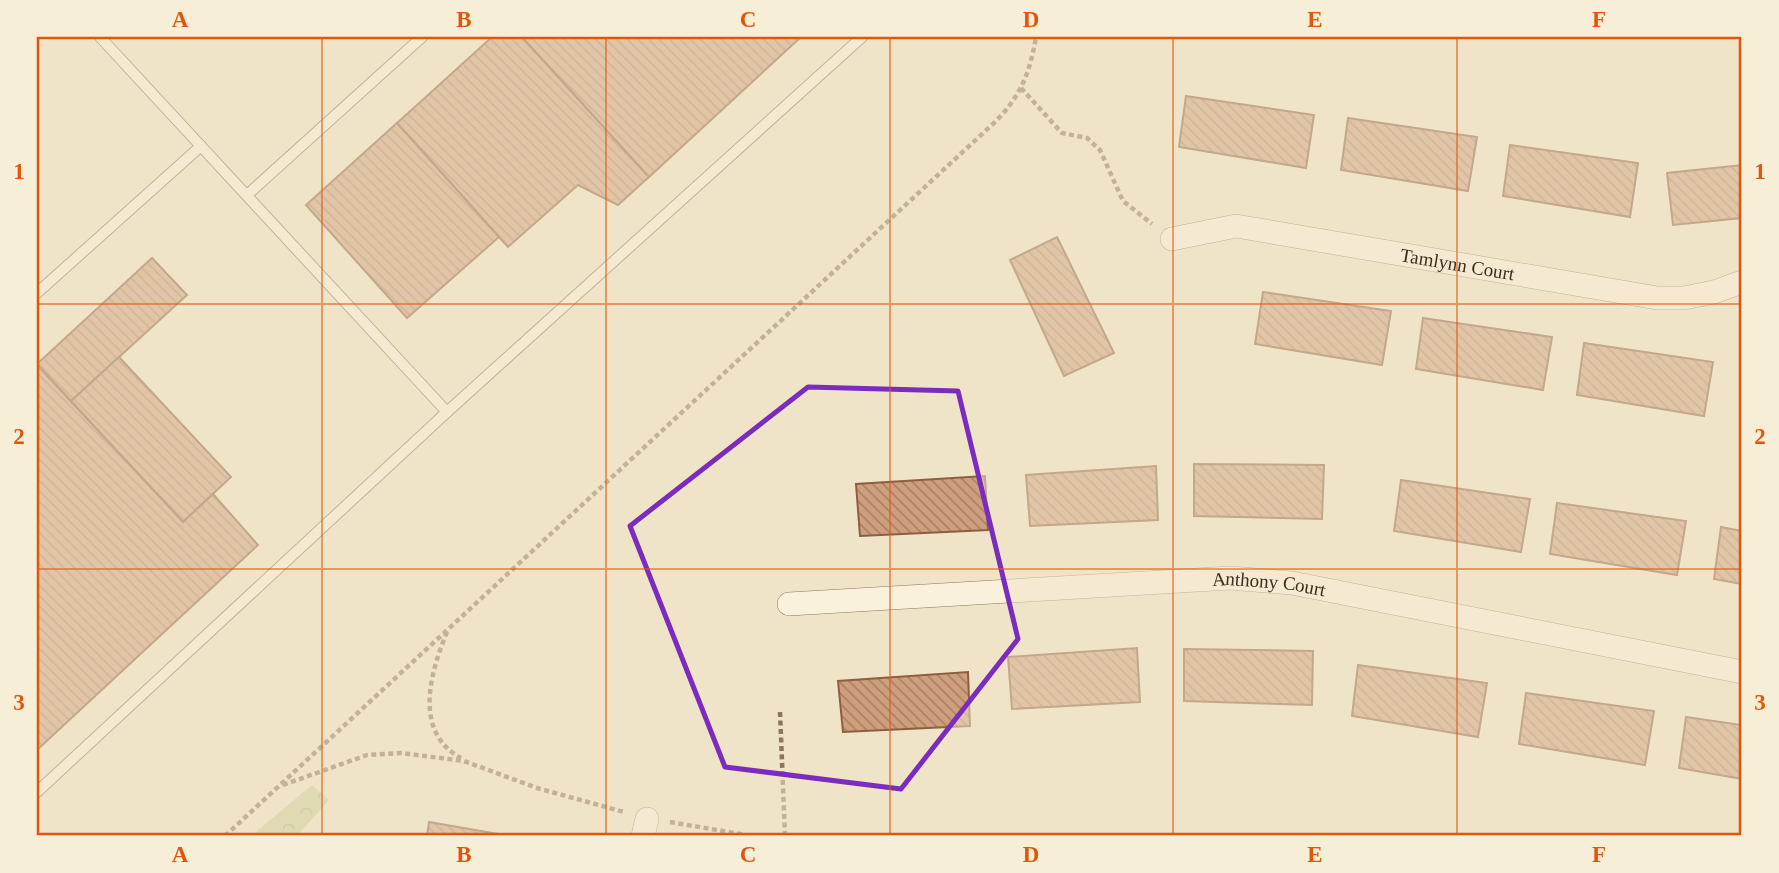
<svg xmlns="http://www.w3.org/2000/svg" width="1779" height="873" viewBox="0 0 1779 873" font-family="Georgia,serif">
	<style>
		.forest { fill: url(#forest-crowns) }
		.building { fill: url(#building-back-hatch); stroke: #8d5f41; stroke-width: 2 }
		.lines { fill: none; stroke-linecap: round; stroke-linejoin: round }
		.service-casing { stroke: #8d765c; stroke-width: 12 }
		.minor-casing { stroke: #8d765c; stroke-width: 24 }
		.path { stroke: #8d765c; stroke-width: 4.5; stroke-dasharray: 5 3.5; stroke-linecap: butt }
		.service { stroke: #faf1dc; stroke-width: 10 }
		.minor { stroke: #faf1dc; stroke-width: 23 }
		.marked { fill: none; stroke: #7b2cbf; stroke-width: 5; stroke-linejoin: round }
		.grid { fill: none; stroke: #df570d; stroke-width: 2; stroke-opacity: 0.55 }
		.labels { text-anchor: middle; stroke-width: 5; stroke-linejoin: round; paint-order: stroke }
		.street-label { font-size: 19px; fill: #3d2e20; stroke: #f7eed8 }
		.neatline { fill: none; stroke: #df570d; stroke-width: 2.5 }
		.grid-label { font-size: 23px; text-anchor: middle; font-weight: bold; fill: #df570d }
	</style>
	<defs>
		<pattern id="forest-crowns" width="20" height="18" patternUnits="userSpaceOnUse" patternTransform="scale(1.75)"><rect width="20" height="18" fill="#c9cf9b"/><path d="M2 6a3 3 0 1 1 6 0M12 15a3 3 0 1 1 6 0" fill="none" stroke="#aeb285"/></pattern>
		<pattern id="building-back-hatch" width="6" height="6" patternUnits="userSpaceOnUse" patternTransform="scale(1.75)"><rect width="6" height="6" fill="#cf9f7d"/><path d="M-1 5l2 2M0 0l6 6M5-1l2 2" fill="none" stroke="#a98266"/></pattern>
	</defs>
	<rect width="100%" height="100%" fill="#f0e4c8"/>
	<path class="forest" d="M312,785l17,15 -32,36h-46z"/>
	<g class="building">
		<path d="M492,37h30l127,140 -31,28 -40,-20 -70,62 -111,-124z"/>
		<path d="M522,37h279l-152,140z"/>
		<path d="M1186,96l128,19 -8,53 -127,-21z"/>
		<path d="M1348,118l129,19 -9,54 -127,-21z"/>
		<path d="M397,123l102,114 -92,81 -101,-113z"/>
		<path d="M1510,145l128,18 -8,54 -127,-21z"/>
		<path d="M1742,165v53l-69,7 -6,-52z"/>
		<path d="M1057,237l57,116 -50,23 -54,-116z"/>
		<path d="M152,258l35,37 -116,106 -34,-37z"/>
		<path d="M1263,292l128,19 -9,54 -127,-21z"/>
		<path d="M1423,318l129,19 -9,53 -127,-21z"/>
		<path d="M1584,343l129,19 -9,54 -127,-21z"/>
		<path d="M119,357l112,120 -48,45 -112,-121z"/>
		<path d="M37,365l146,157 30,-28 45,51 -221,205z"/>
		<path d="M1194,464l130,1 -2,54 -128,-3z"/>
		<path d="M1156,466l2,54 -128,6 -4,-51z"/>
		<path d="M985,476l3,54 -128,6 -4,-52z"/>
		<path d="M1401,480l129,19 -9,53 -127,-21z"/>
		<path d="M1557,503l129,18 -9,54 -127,-21z"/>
		<path d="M1721,527l21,4v53l-28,-5z"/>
		<path d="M1137,648l3,54 -128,7 -4,-52z"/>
		<path d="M1184,649l129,2 -1,54 -128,-4z"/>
		<path d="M1358,665l129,18 -9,54 -126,-21z"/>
		<path d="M968,672l2,54 -127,6 -5,-51z"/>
		<path d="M1526,693l128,18 -9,54 -126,-21z"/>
		<path d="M1686,717l56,8v54l-63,-11z"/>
		<path d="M429,822l81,14h-83z"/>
	</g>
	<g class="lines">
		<defs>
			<g id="service">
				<path d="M100,37l347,375"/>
				<path d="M247,195l175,-158"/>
				<path d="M37,293l164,-147"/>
				<path d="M37,792l410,-380 415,-375"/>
			</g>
			<g id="minor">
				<path id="s1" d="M1172,239l64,-13 421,72h27l30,-6 28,-10"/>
				<path id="s2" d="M789,604l441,-26 62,5 450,89"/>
				<path d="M643,836l4,-17"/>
			</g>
		</defs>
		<use href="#service" class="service-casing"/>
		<use href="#minor" class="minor-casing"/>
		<g class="path">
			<path d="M1021,88l41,45 25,5 13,12 23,51 29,23"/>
			<path d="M447,632c-17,41 -34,100 14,126"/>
			<path d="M780,712l5,124"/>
			<path d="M283,785l84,-30 34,-2 63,8 73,27 87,24"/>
			<path d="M670,822l82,14"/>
			<path d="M225,836l770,-714c26,-26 35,-50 41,-85"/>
		</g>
		<use href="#service" class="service"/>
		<use href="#minor" class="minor"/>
	</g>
	<path d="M0 0H1779V873H0ZM808,387l150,4 60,248 -117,150 -176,-22 -95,-241z" fill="#f0e4c8" fill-opacity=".55" fill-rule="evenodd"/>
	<path class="marked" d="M808,387l150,4 60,248 -117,150 -176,-22 -95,-241z"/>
	<path class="grid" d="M322,37v799M606,37v799M890,37v799M1173,37v799M1457,37v799M37,304h1705M37,569h1705"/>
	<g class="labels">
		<g class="street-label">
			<text dy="7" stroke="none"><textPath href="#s1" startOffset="290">Tamlynn Court</textPath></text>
			<text dy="7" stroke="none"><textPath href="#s2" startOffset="481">Anthony Court</textPath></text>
		</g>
	</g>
	<rect width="1779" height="873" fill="none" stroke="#f7eed8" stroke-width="77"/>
	<rect x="38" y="38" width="1702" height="796" class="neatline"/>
	<g class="grid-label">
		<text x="180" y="27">A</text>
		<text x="464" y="27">B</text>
		<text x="748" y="27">C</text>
		<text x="1031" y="27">D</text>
		<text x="1315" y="27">E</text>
		<text x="1599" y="27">F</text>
		<text x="19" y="179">1</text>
		<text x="1760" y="179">1</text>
		<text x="19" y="444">2</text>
		<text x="1760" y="444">2</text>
		<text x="19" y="710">3</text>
		<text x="1760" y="710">3</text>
		<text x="180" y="862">A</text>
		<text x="464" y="862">B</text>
		<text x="748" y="862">C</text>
		<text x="1031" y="862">D</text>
		<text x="1315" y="862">E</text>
		<text x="1599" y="862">F</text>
	</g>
</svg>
